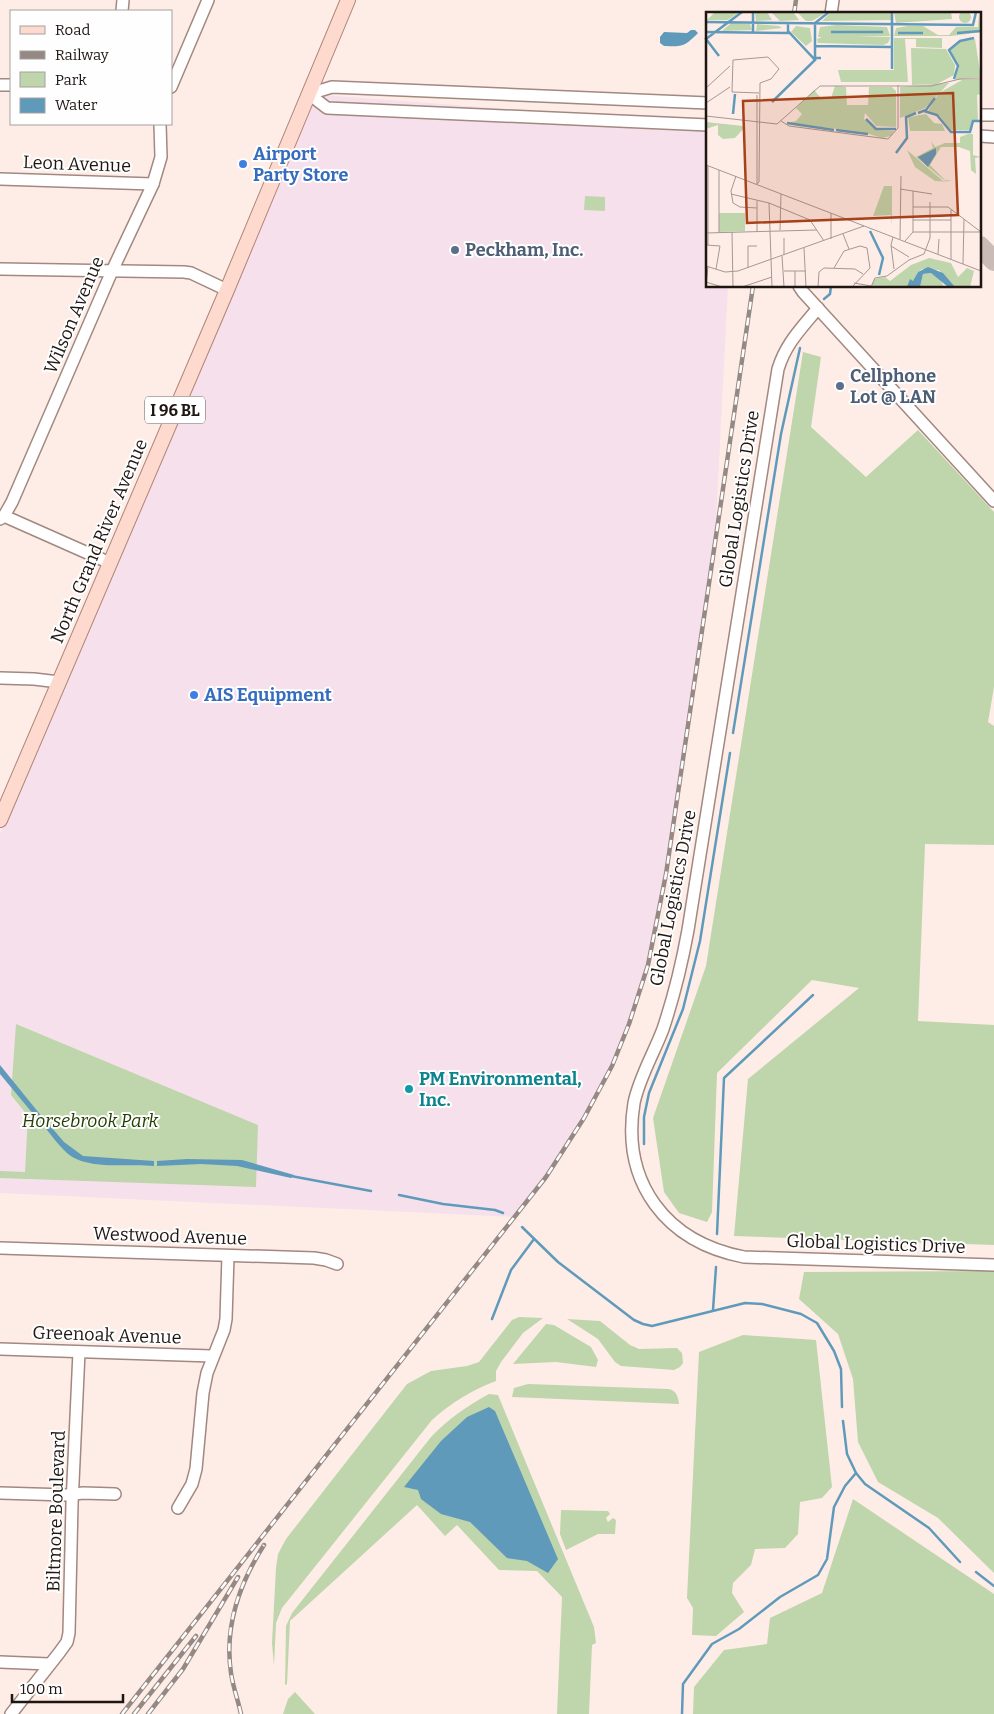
<svg xmlns="http://www.w3.org/2000/svg" width="994" height="1714" viewBox="0 0 994 1714" font-family="Bitter,serif">
	<style>
		.commercial { fill: #f6e0ec }
		.green { fill: #bfd5ab }
		.water { fill: #609abb }
		.lines { fill: none; stroke-linecap: round; stroke-linejoin: round }
		.stream { stroke: #609abb; stroke-width: 2.5 }
		.taxiway { stroke: #cabbb6; stroke-width: 20 }
		.minor-casing { stroke: #a2887f; stroke-width: 14 }
		.major-casing { stroke: #af8477; stroke-width: 16 }
		.minor { stroke: #fff; stroke-width: 11 }
		.major { stroke: #fdd9ce; stroke-width: 14 }
		.rail-casing { stroke: #968984; stroke-width: 4.5 }
		.rail { stroke: #fefefe; stroke-width: 2.5; stroke-dasharray: 8; stroke-linecap: butt }
		.shop-dot { fill: #3f7fe0; stroke: #fefefe; stroke-width: 2 }
		.service-dot { fill: #5c6f8a; stroke: #fefefe; stroke-width: 2 }
		.culture-dot { fill: #0f9aa8; stroke: #fefefe; stroke-width: 2 }
		.labels { text-anchor: middle; stroke-width: 4; stroke-linejoin: round; paint-order: stroke }
		.shield { fill: #fefefe; stroke: #625c59; stroke-width: 1 }
		.shield-label { font-size: 16px; font-weight: bold; fill: #1f1612 }
		.shop-label { font-size: 18px; font-weight: bold; fill: #366cbe; stroke: #fefefe; text-anchor: start }
		.street-label { font-size: 18px; fill: #1f1612; stroke: #fefefe }
		.service-label { font-size: 18px; font-weight: bold; fill: #4e5e75; stroke: #fefefe; text-anchor: start }
		.culture-label { font-size: 18px; font-weight: bold; fill: #0d838f; stroke: #fefefe; text-anchor: start }
		.park-label { font-size: 18px; font-style: italic; fill: #253c02; stroke: #fefefe }
		.inset-river { fill: none; stroke: #609abb; stroke-width: 2.5 }
		.inset-road { fill: none; stroke: #a59792; stroke-width: 1 }
		.view { fill: #a74119; fill-opacity: 0.15; stroke: #a74119; stroke-width: 2.5 }
		.inset-edge { fill: none; stroke: #1f1612; stroke-width: 2.5 }
	</style>
	<rect width="100%" height="100%" fill="#feede7"/>
	<path class="commercial" d="M309,94l399,30v162h20l-13,255 -49,333 -18,91 -19,59 -17,42 -47,82 -49,69 -516,-24v-359z"/>
	<g class="green">
		<path d="M585,196l20,1v14l-21,-1z"/>
		<path d="M803,352l18,5 -10,70 55,50 52,-47 76,82v175l-6,35 6,4v119l-69,-1 -7,177 76,4v220l-260,-9 14,-157 111,-91 -47,-8 -95,93 -5,139 -5,10 -28,-9 -15,-21 -11,-74 53,-152z"/>
		<path d="M16,1024l242,101 -2,62 -256,-9v-7l25,1 3,-56 -17,-21z"/>
		<path d="M994,1271v302l-56,-55 -60,-36 -20,-40 -5,-63 -15,-45 -39,-35 5,-27z"/>
		<path d="M519,1317l24,1 -20,15 -22,29 -5,9v10c-24,9 -45,22 -64,39l-150,188 -6,15 -2,43 -2,-23 4,-75 2,-14 8,-15 121,-155 24,-13 36,-5 12,-4 33,-42z"/>
		<path d="M567,1319l33,2 30,24 9,4 38,-1 5,5 1,10 -3,4 -6,3 -53,-4 -6,-4 -17,-23z"/>
		<path d="M546,1324l8,1 37,22 7,13 -2,7 -40,-5 -43,2z"/>
		<path d="M743,1335l73,5 16,147 -10,11 -22,4 -2,32 -13,14 -30,1 -4,16 -18,18 -1,10 12,19 -28,24 -24,-1 1,-27 -6,-10 12,-246z"/>
		<path d="M528,1384l140,5c8,1 10,7 11,15l-167,-7 2,-9z"/>
		<path d="M489,1394l9,1 96,232 2,16 -4,2 -3,69h-32l5,-117 -25,-26 -38,-1 -42,-45 -12,11 -28,-31 -127,116 -3,63 -2,1 1,-59 6,-13 139,-176c17,-18 36,-31 58,-43z"/>
		<path d="M853,1499l141,95v120h-301l1,-27 30,-37 43,-6 3,-26 52,-25z"/>
		<path d="M561,1510l47,1 2,3 -4,4 2,4 5,-4 3,2 -1,14h-17l-32,16 -6,-16z"/>
		<path d="M295,1692l20,22h-32l5,-15z"/>
	</g>
	<g class="water">
		<path d="M691,30h4l3,3c-13,13 -15,14 -34,13l-4,-3v-6l4,-5 23,1z"/>
		<path d="M0,1065l43,53 -4,3 -39,-47z"/>
		<path d="M46,1121l18,21 19,14 71,5v5c-25,-3 -67,5 -87,-13 -9,-8 -17,-20 -25,-29z"/>
		<path d="M187,1159l55,1 52,15 -3,3 -54,-12 -36,-2 -44,2v-5z"/>
		<path d="M489,1407l6,4 63,148 -10,14 -21,-12 -20,-3 -37,-36 -29,-8 -20,-15 -3,-9 -14,-3 37,-46 26,-24z"/>
	</g>
	<g class="lines">
		<g class="stream">
			<path d="M824,299l6,-5 1,-8"/>
			<path d="M733,733l48,-299 19,-86"/>
			<path d="M644,1144v-27l5,-24 34,-84 17,-68 30,-188"/>
			<path d="M291,1176l80,15"/>
			<path d="M399,1195l44,9 52,6 8,3"/>
			<path d="M522,1227l36,35 76,58 9,4 9,2 93,-23 17,1 39,10 16,9 17,28 7,18 1,38"/>
			<path d="M717,1234l7,-156 89,-83"/>
			<path d="M713,1310l3,-43"/>
			<path d="M492,1319l19,-49 23,-31"/>
			<path d="M843,1421l4,33 9,19 9,11 64,44 31,34"/>
			<path d="M976,1572l18,14"/>
			<path d="M682,1714l1,-30 29,-40 27,-15 41,-32 38,-22 9,-16 7,-52 11,-21 11,-13"/>
		</g>
		<path class="taxiway" d="M980,246l14,15"/>
		<defs>
			<g id="minor">
				<path d="M122,11l1,-11"/>
				<path d="M831,14l2,-14"/>
				<path d="M0,85h11"/>
				<path d="M171,87l37,-87"/>
				<path d="M309,94l18,14 381,17"/>
				<path d="M309,94l23,-7 376,16"/>
				<path d="M980,115h14"/>
				<path d="M980,136l14,1"/>
				<path d="M0,179l153,5"/>
				<path d="M0,269l184,3 7,1 36,17"/>
				<path d="M799,286l4,6 191,209"/>
				<path d="M818,308c-17,21 -32,35 -40,61l-90,561c-6,33 -14,66 -25,99 -9,24 -24,49 -29,74 -13,80 32,139 110,154l250,8"/>
				<path d="M4,516l106,47"/>
				<path d="M0,519l4,-3 8,-14 100,-231 41,-87 8,-27 -1,-33"/>
				<path d="M0,678l34,1 25,3"/>
				<path d="M0,1248l314,10 12,2 11,4"/>
				<path d="M0,1349l212,7"/>
				<path d="M0,1493l67,2 16,-2 32,1"/>
				<path d="M178,1508l14,-24 4,-15 7,-76 4,-20 17,-43 2,-11 2,-63"/>
				<path d="M0,1662l49,2"/>
				<path d="M11,1714l48,-61 8,-11 2,-9 3,-129 7,-152"/>
			</g>
			<path id="major" d="M0,820l227,-530 121,-290"/>
		</defs>
		<use href="#minor" class="minor-casing"/>
		<use href="#major" class="major-casing"/>
		<use href="#minor" class="minor"/>
		<use href="#major" class="major"/>
		<defs>
			<g id="rail">
				<path d="M794,14l2,-14"/>
				<path d="M122,1714l424,-537 38,-59 28,-52 17,-42 19,-59 18,-91 87,-588"/>
				<path d="M134,1714l62,-78"/>
				<path d="M148,1714l35,-45 55,-92"/>
				<path d="M241,1714c-3,-14 -8,-27 -10,-41 -7,-47 8,-89 33,-128"/>
			</g>
		</defs>
		<use href="#rail" class="rail-casing"/>
		<use href="#rail" class="rail"/>
	</g>
	<g class="shop-dot">
		<circle cx="243" cy="164" r="5"/>
		<circle cx="194" cy="695" r="5"/>
	</g>
	<g class="service-dot">
		<circle cx="455" cy="250" r="5"/>
		<circle cx="840" cy="386" r="5"/>
	</g>
	<circle class="culture-dot" cx="409" cy="1089" r="5"/>
	<g class="labels">
		<rect class="shield" x="145" y="396.5" width="60" height="27" rx="4"/>
		<g class="shield-label">
			<text x="175" y="416">I 96 BL</text>
		</g>
		<g class="shop-label">
			<text x="253" y="160">Airport<tspan x="253" dy="21">Party Store</tspan></text>
			<text x="204" y="701">AIS Equipment</text>
		</g>
		<g class="street-label">
			<text transform="translate(77 164) rotate(2)" y="6">Leon Avenue</text>
			<text transform="translate(74 315) rotate(-67)" y="6">Wilson Avenue</text>
			<text transform="translate(739 499) rotate(-81)" y="6">Global Logistics Drive</text>
			<text transform="translate(99 541) rotate(-67)" y="6">North Grand River Avenue</text>
			<text transform="translate(673 898) rotate(-79)" y="6">Global Logistics Drive</text>
			<text transform="translate(170 1236) rotate(2)" y="6">Westwood Avenue</text>
			<text transform="translate(876 1244) rotate(2)" y="6">Global Logistics Drive</text>
			<text transform="translate(107 1335) rotate(2)" y="6">Greenoak Avenue</text>
			<text transform="translate(56 1511) rotate(-88)" y="6">Biltmore Boulevard</text>
		</g>
		<g class="service-label">
			<text x="465" y="256">Peckham, Inc.</text>
			<text x="850" y="382">Cellphone<tspan x="850" dy="21">Lot @ LAN</tspan></text>
		</g>
		<g class="culture-label">
			<text x="419" y="1085">PM Environmental,<tspan x="419" dy="21">Inc.</tspan></text>
		</g>
		<g class="park-label">
			<text x="90" y="1127">Horsebrook Park</text>
		</g>
	</g>
	<g transform="translate(706 12)">
		<rect width="275" height="275" fill="#feede7"/>
		<path d="M253 5a6 6 0 1 1 12 0a6 6 0 1 1-12 0ZM9,0h24l-11,8h-21zM49,0h12l5,8 -16,1zM65,0h22l6,8 -19,1zM91,0h30l-15,9h-6zM125,0h60v8l-69,1zM188,0h57l1,7 -56,4zM273,0l2,20 -29,4h-58l2,-8 12,-2h15l15,9h11l7,-8h22zM24,12h20l2,6 -30,1zM51,12l22,2 3,2 -26,3zM131,13l50,2 3,9 -72,1 2,-10zM90,14l14,2 2,13 -6,5 -15,-14zM118,24l66,1v1l-2,5 -5,2 -65,-2 -1,-4zM188,26h48v10l-26,-1v-8h-11l3,43h-67l-3,-12h56zM269,27l6,39 -26,2 4,-13 -9,-17 10,-8zM205,36l35,1 9,16 -1,10 -17,9 -25,1zM256,68h19v14l-4,1 1,26h-5l-1,9h-21l-12,-15 -11,-4 11,-18zM243,71l-24,25 -25,10v-31zM129,74l11,1 1,18h21l1,-18h23l4,4v36l-20,-1 -11,-13 -1,6 12,11 18,1 -3,5 -9,2 -19,-6 -76,-9 9,-2 6,-7 -6,-6 18,-18 6,7 11,1zM220,102l8,9 8,1 3,7h-35l-2,-14zM0,110l37,4 2,1 -10,11 -12,1 -5,-4v-10l-12,4zM262,122h5v21l8,2 -6,1 1,16 -5,-4 -1,-19 -11,-4h-18l-11,18 15,15 8,1h-7l-2,-1 -28,-23 17,-9 -2,-7 4,6 10,-4h15v-6zM201,138l36,31 8,1 -16,-1 -20,-14zM178,174h8v40l-1,-11 -18,1zM13,201h26v18l-26,1zM223,246l22,5 7,14 9,-9 7,3 -4,16h-15l-16,-17 -17,-1 -5,4 -2,14h-44l3,-8 11,-2 5,4 21,-16zM225,261l9,6 4,8h-24l3,-13z" fill="#bfd5ab"/>
		<path d="M230,136v6l-8,13 -10,-10zM222,255l15,6 12,14h-7l-17,-14 -8,1 -3,13h-13l3,-8 3,2 5,-9z" fill="#609abb"/>
		<path class="inset-river" d="M0,10l267,3 3,-13M0,20l84,1M125,20h52M47,21v-21M192,21h25M251,21l24,-2M109,34l77,1M13,44l-13,-17 36,-27M115,46h-6v-35l14,-11M186,57v-57M248,67l4,-13 -9,-16 11,-9 14,-3M66,90l43,-42 -27,-29v-8M218,99l13,4 14,17h19l3,-11h8M212,101l8,-3 9,-12M27,102l2,-20M160,107l10,10h20M81,111l47,7M130,118l32,4M190,141l11,-15 -1,-21 10,-4M164,219l13,27 -4,17"/>
		<path class="inset-road" d="M0,76l24,-22M51,83v89M0,91l24,-16M0,104l71,8 43,-38h111l29,-7h21M75,109l8,5 99,13 10,-11v-43M0,153l275,106M13,158v63M30,164l-5,15 2,12 7,4 17,1M51,172l2,-2 1,-99 11,-4 8,-10 -11,-12 -35,3 -1,32 27,1M194,177l32,5M25,182l38,9 41,17M51,189v31M63,191l3,84M207,195h35l33,25M125,201v26M104,208l14,21M207,208h38M74,218l1,-36M26,220l1,55M207,220h68M0,221l111,-3M137,222l6,15M187,225l-2,8 3,24M78,226v17M194,227l1,-63M199,229l8,-9v-41M0,233l14,1 -4,23M2,233v-79M185,234l18,11M98,236l2,39M232,242l1,-15M76,244l2,31M245,247v-49M257,252l1,-45M0,254l19,6 13,-1 126,-45M42,256v-22h9M128,256l10,-17 16,-5 7,2 3,20 -18,19M78,259h22M0,270l16,5M148,271l17,3M0,275l2,-21M36,275l30,-10M89,275v-16M112,275l1,-15 5,-4 31,1 8,5M165,275l4,-9 12,-2 22,-16 15,-6 6,-16v-36"/>
		<path class="view" d="M247,81l5,122 -211,8 -4,-122z"/>
		<rect width="275" height="275" class="inset-edge"/>
	</g>
	<rect x="10" y="10" width="162" height="115" fill="#fefefe" stroke="#a5a1a0"/>
	<rect x="20" y="26" width="25" height="8" fill="#fdd9ce" stroke="#a5a1a0"/>
	<text x="55" y="35" font-size="15" fill="#1f1612">Road</text>
	<rect x="20" y="51" width="25" height="8" fill="#968984" stroke="#a5a1a0"/>
	<text x="55" y="60" font-size="15" fill="#1f1612">Railway</text>
	<rect x="20" y="72" width="25" height="15" fill="#bfd5ab" stroke="#a5a1a0"/>
	<text x="55" y="85" font-size="15" fill="#1f1612">Park</text>
	<rect x="20" y="98" width="25" height="15" fill="#609abb" stroke="#a5a1a0"/>
	<text x="55" y="110" font-size="15" fill="#1f1612">Water</text>
	<path d="M12 1694v8h111v-8" fill="none" stroke="#1f1612" stroke-width="2.5"/>
	<text x="20" y="1694" font-size="15" fill="#1f1612" stroke="#fefefe" stroke-width="4" paint-order="stroke">100 m</text>
</svg>
